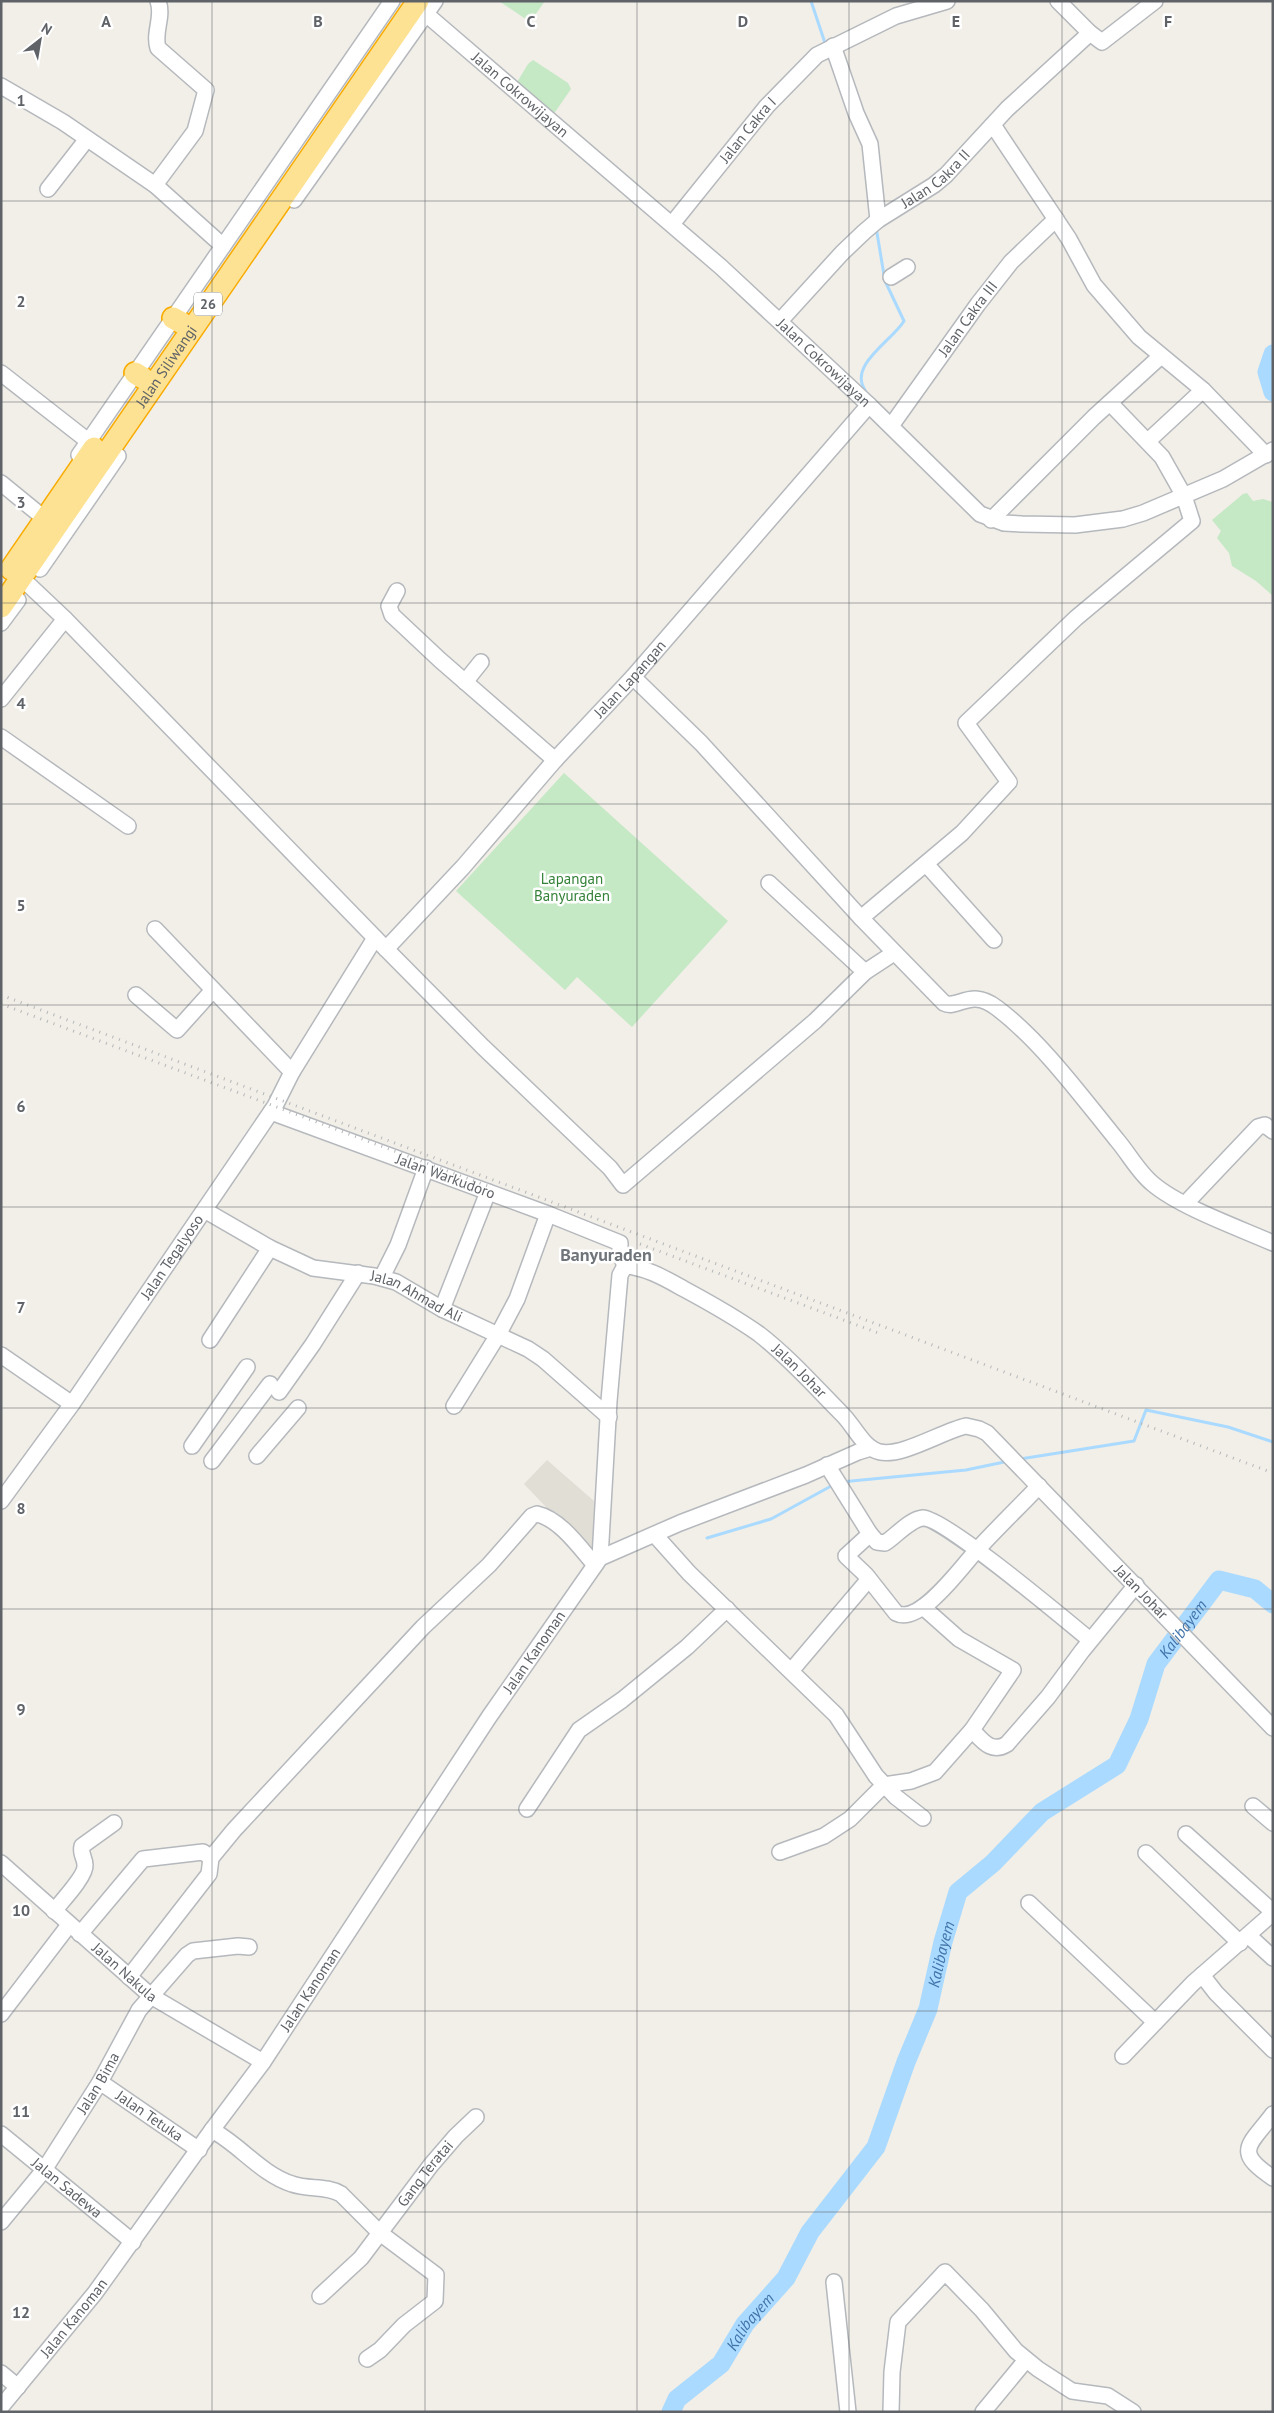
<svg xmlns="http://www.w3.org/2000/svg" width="1274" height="2413" viewBox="0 0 1274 2413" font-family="'PT Sans',sans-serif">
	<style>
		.education { fill: #e1ded6 }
		.green { fill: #c5e8c5 }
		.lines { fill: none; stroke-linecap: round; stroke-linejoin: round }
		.stream { stroke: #aadaff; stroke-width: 3 }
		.river { stroke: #aadaff; stroke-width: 19 }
		.minor-casing { stroke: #b5b8bc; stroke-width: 18 }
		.highway-casing { stroke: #f9ab00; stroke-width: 24 }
		.minor { stroke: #fff; stroke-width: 15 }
		.highway { stroke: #fde293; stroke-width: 21 }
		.rail { stroke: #b6b7b8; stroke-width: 3; stroke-dasharray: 1 6; stroke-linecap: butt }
		.grid { fill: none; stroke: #5f6368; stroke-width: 1; stroke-opacity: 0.55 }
		.labels { text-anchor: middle; stroke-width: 5; stroke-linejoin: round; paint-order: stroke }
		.shield { fill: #fff; stroke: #8f9295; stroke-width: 1 }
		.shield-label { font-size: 14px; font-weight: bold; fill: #5f6368 }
		.street-label { font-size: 15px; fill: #5f6368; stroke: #fff }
		.park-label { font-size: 15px; fill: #348238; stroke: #fff }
		.water-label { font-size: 16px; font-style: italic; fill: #4174aa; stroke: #fff }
		.quarter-label { font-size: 18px; font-weight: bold; fill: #70757a; stroke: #fff }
		.grid-label { font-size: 16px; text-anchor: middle; font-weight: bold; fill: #5f6368; stroke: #fff; stroke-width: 5; stroke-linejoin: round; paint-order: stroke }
	</style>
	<rect width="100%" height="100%" fill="#f1efe8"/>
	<path class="education" d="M547,1460l55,48 -4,48 -29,-25 -45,-47z"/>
	<g class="green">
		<path d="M499,1h46l-15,21z"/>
		<path d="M533,60l35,23 3,6 -18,26 -37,-31 12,-20z"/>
		<path d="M1247,493l6,8 10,-2 10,3v94l-17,-15 -24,-15 -3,-13 -12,-15 4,-7 -9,-11 31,-26z"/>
		<path d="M564,773l164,148 -96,106 -55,-50 -12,13 -109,-99z"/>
	</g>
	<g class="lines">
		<g class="stream">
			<path d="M811,1l15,45"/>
			<path d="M865,390c-17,-25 28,-50 39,-69l-19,-40 -9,-54"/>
			<path d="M1020,1459l114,-18 12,-31 82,17 45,15"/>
			<path d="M841,1482l125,-12 43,-9"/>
			<path d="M707,1538l64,-19 62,-34"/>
		</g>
		<g class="river">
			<path d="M1273,354l-6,18 6,20"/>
			<path id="s1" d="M671,2412l6,-13 44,-35 24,-40 41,-46 24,-46 66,-85 30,-85 22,-53 15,-67 15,-50 35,-29 49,-51 75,-47 22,-46 17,-55 63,-84 36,9 18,15"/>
		</g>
		<defs>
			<g id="minor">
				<path d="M1058,1l32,32 12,9 53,-41"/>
				<path id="s2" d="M426,14l295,253 148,138 111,109 24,9 18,1 53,1 48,-6 20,-6 80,-34 50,-29"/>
				<path d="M833,46l23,67 14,31 8,76"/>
				<path d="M1,86l62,36 92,63 68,61"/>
				<path d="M993,125l76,114 25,46 45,52 64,53 63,65"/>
				<path d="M155,185l40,-54 11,-41 -48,-42c-5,-16 6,-31 0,-47"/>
				<path d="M48,189l39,-50"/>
				<path d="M294,200l141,-199"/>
				<path id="s3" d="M672,224l95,-118 50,-51 79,-39 51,-15"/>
				<path d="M891,277l16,-10"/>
				<path id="s4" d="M780,321l62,-68 22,-21 14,-12 56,-35 12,-10 61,-66 83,-76"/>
				<path d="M1,373l87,68"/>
				<path id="s5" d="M891,426l87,-122 33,-42 45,-43"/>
				<path d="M1148,441l55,-51"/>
				<path d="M79,455l313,-454"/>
				<path d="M1,483l38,31"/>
				<path d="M991,520l103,-103 67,-61"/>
				<path d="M40,569l78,-113"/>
				<path d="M29,585l36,34 321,330 97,98 127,121 13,17 192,-164 50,-49 29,-19"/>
				<path d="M397,591l-8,15 3,9 48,45 115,100"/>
				<path d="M1,623l17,-23"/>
				<path d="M633,677l68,66 160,175 83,85c14,7 26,-16 53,5 44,33 85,89 120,132 12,14 22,33 36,44 27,23 86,44 120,59"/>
				<path d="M465,682l16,-20"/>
				<path d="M1,699l64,-80"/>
				<path d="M1,737l127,89"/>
				<path d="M926,864l68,76"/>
				<path d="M769,883l96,89"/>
				<path d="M861,918l101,-85 47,-51 -43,-59 110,-105 116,-97 -8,-25 -22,-39 -52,-54"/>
				<path d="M155,929l137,143"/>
				<path id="s6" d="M386,949l77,-82 92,-107 78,-83 236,-272"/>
				<path d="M136,995l41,35 36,-40"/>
				<path id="s7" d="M271,1112l277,102 72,29v10l5,13"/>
				<path d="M1186,1203l72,-76 7,-2 8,6"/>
				<path id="s8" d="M206,1211l64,37 28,13 15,7 61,8 22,6 46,27 86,40 15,10 66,58"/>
				<path d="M382,1277l16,-32 28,-77"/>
				<path d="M442,1309l46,-117"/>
				<path d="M210,1340l60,-92"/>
				<path d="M1,1355l71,49"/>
				<path d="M279,1392l34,-48 45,-71"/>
				<path d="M454,1406l44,-71 19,-36 31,-85"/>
				<path d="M192,1446l55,-79"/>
				<path d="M257,1456l41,-48"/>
				<path d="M212,1461l58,-77"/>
				<path d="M827,1465l43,69"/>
				<path d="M1039,1486c-20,21 -42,42 -62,64 -14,15 -57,76 -81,63l-30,-38 -20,-19 24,-22 7,8 8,1c11,-7 25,-24 38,-25 20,-1 144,103 167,122"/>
				<path id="s9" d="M1,1501l71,-97 203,-298 17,-34 83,-134"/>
				<path d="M655,1535l34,38 147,142 40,61 20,21 27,21"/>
				<path id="s10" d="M600,1558l9,-157 11,-126 5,-9c21,1 41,13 59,23 26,14 51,28 75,45 31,24 57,54 84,81 11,11 21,34 37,37 22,5 63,-21 86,-26l13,3 8,4 286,295"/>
				<path d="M791,1671l78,-92"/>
				<path d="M972,1730c10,10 19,24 35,14l41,-47 34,-46 54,-66"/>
				<path d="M1253,1806l20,17"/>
				<path d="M527,1809l52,-79 43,-30 65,-53 40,-38"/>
				<path d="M1186,1834l87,78"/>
				<path d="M780,1852l44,-16 26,-17 34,-34 27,-4 24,-9 37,-42 41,-60 -54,-31 -36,-32"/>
				<path d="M1146,1853l94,90"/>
				<path id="s11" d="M1,1863l150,133 112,66"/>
				<path d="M1029,1903l126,119"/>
				<path d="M54,1911c7,-9 32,-35 31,-46 0,-7 -5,-11 -3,-19l32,-23"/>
				<path d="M80,1934l63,-75 60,-7 8,6"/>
				<path d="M1249,1936l24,22"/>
				<path d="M1202,1975l14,18 57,57"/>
				<path d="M129,1977l80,-103 2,-16 23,-28 189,-203 66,-62 43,-49 5,-2c23,5 43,34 58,51"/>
				<path d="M1,2014l68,-89"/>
				<path d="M1123,2056l70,-73 80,-70"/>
				<path id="s12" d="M100,2082l99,68"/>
				<path d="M1273,2114c-24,32 -40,37 0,64"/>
				<path d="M212,2130c28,15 49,44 80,54 17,6 34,1 49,10l39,39 56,42 -1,26 -31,24 -24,25 -13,9"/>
				<path id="s13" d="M1,2134l132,108"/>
				<path id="s14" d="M1,2222l43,-52 56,-88 39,-72 48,-55 6,-4 45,-5 11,1"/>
				<path d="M834,2282l14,130"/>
				<path id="s15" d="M320,2296l41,-38 70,-93 25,-29 20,-19"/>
				<path d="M1,2373l17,14"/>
				<path id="s16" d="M1,2407l94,-114 117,-163 51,-68 226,-345 111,-159 80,-35 126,-48 52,-23 13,-4"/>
				<path d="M891,2412l1,-40 6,-50 47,-50 37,38 34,41 22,18 34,22 36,5 25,16"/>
				<path d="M983,2412l43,-52"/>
			</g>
			<g id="highway">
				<path d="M173,318l9,5"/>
				<path d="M135,373l8,5"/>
				<path d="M11,569l83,-121"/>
				<path id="s17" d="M1,607l417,-606"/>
			</g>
		</defs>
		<use href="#minor" class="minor-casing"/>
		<use href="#highway" class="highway-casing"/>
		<use href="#minor" class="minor"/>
		<use href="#highway" class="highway"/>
		<g class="rail">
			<path d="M1,995l1272,478"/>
			<path d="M1,1004l487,182"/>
			<path d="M640,1244l241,90"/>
		</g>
	</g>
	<path class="grid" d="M212,1v2411M425,1v2411M637,1v2411M849,1v2411M1062,1v2411M1,201h1272M1,402h1272M1,603h1272M1,804h1272M1,1005h1272M1,1207h1272M1,1408h1272M1,1609h1272M1,1810h1272M1,2011h1272M1,2212h1272"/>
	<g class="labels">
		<rect class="shield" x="194" y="292.5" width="28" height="23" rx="4"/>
		<g class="shield-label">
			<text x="208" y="309">26</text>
		</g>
		<g class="street-label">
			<text dy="5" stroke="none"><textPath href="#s2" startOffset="124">Jalan Cokrowijayan</textPath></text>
			<text dy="5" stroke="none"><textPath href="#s3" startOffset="121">Jalan Cakra I</textPath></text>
			<text dy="5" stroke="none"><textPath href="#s4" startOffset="212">Jalan Cakra II</textPath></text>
			<text dy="5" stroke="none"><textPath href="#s5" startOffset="132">Jalan Cakra III</textPath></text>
			<text dy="5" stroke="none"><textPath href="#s2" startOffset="529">Jalan Cokrowijayan</textPath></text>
			<text dy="5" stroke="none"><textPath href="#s17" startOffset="292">Jalan Siliwangi</textPath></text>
			<text dy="5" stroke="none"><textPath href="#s6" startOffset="364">Jalan Lapangan</textPath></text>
			<text dy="5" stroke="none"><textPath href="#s7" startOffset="186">Jalan Warkudoro</textPath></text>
			<text dy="5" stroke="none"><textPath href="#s9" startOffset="298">Jalan Tegalyoso</textPath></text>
			<text dy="5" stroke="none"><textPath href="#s8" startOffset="230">Jalan Ahmad Ali</textPath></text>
			<text dy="5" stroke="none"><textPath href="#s10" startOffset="500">Jalan Johar</textPath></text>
			<text dy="5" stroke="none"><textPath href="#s10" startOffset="950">Jalan Johar</textPath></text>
			<text dy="5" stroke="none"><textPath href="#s16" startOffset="925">Jalan Kanoman</textPath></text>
			<text dy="5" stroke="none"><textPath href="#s11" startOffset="165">Jalan Nakula</textPath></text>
			<text dy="5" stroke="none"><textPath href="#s16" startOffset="520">Jalan Kanoman</textPath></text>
			<text dy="5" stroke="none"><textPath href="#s14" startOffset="170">Jalan Bima</textPath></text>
			<text dy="5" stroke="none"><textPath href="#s12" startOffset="60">Jalan Tetuka</textPath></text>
			<text dy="5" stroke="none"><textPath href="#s15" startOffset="162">Gang Teratai</textPath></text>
			<text dy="5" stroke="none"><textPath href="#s13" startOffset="85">Jalan Sadewa</textPath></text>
			<text dy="5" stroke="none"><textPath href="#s16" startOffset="115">Jalan Kanoman</textPath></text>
		</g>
		<g class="park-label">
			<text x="572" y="884">Lapangan<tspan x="572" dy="17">Banyuraden</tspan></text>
		</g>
		<g class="water-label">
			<text dy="6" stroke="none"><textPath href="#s1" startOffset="964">Kalibayem</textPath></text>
			<text dy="6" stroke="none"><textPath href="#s1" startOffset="542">Kalibayem</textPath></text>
			<text dy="6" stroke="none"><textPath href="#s1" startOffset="122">Kalibayem</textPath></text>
		</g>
		<g class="quarter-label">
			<text x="606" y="1261">Banyuraden</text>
		</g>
	</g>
	<g class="grid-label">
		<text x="106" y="27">A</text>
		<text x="318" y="27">B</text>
		<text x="531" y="27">C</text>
		<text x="743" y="27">D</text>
		<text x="956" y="27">E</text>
		<text x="1168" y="27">F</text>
		<text x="21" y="106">1</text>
		<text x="21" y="307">2</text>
		<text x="21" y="508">3</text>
		<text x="21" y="709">4</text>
		<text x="21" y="911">5</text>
		<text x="21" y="1112">6</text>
		<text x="21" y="1313">7</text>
		<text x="21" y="1514">8</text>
		<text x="21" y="1715">9</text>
		<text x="21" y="1916">10</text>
		<text x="21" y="2117">11</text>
		<text x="21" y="2318">12</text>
	</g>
	<rect width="1274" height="2413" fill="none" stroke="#5f6368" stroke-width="5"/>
	<g transform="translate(40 40) rotate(31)" stroke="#ffffff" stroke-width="4" paint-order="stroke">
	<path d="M0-4L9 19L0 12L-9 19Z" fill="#5f6368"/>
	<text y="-8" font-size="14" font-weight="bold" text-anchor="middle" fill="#5f6368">N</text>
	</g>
</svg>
